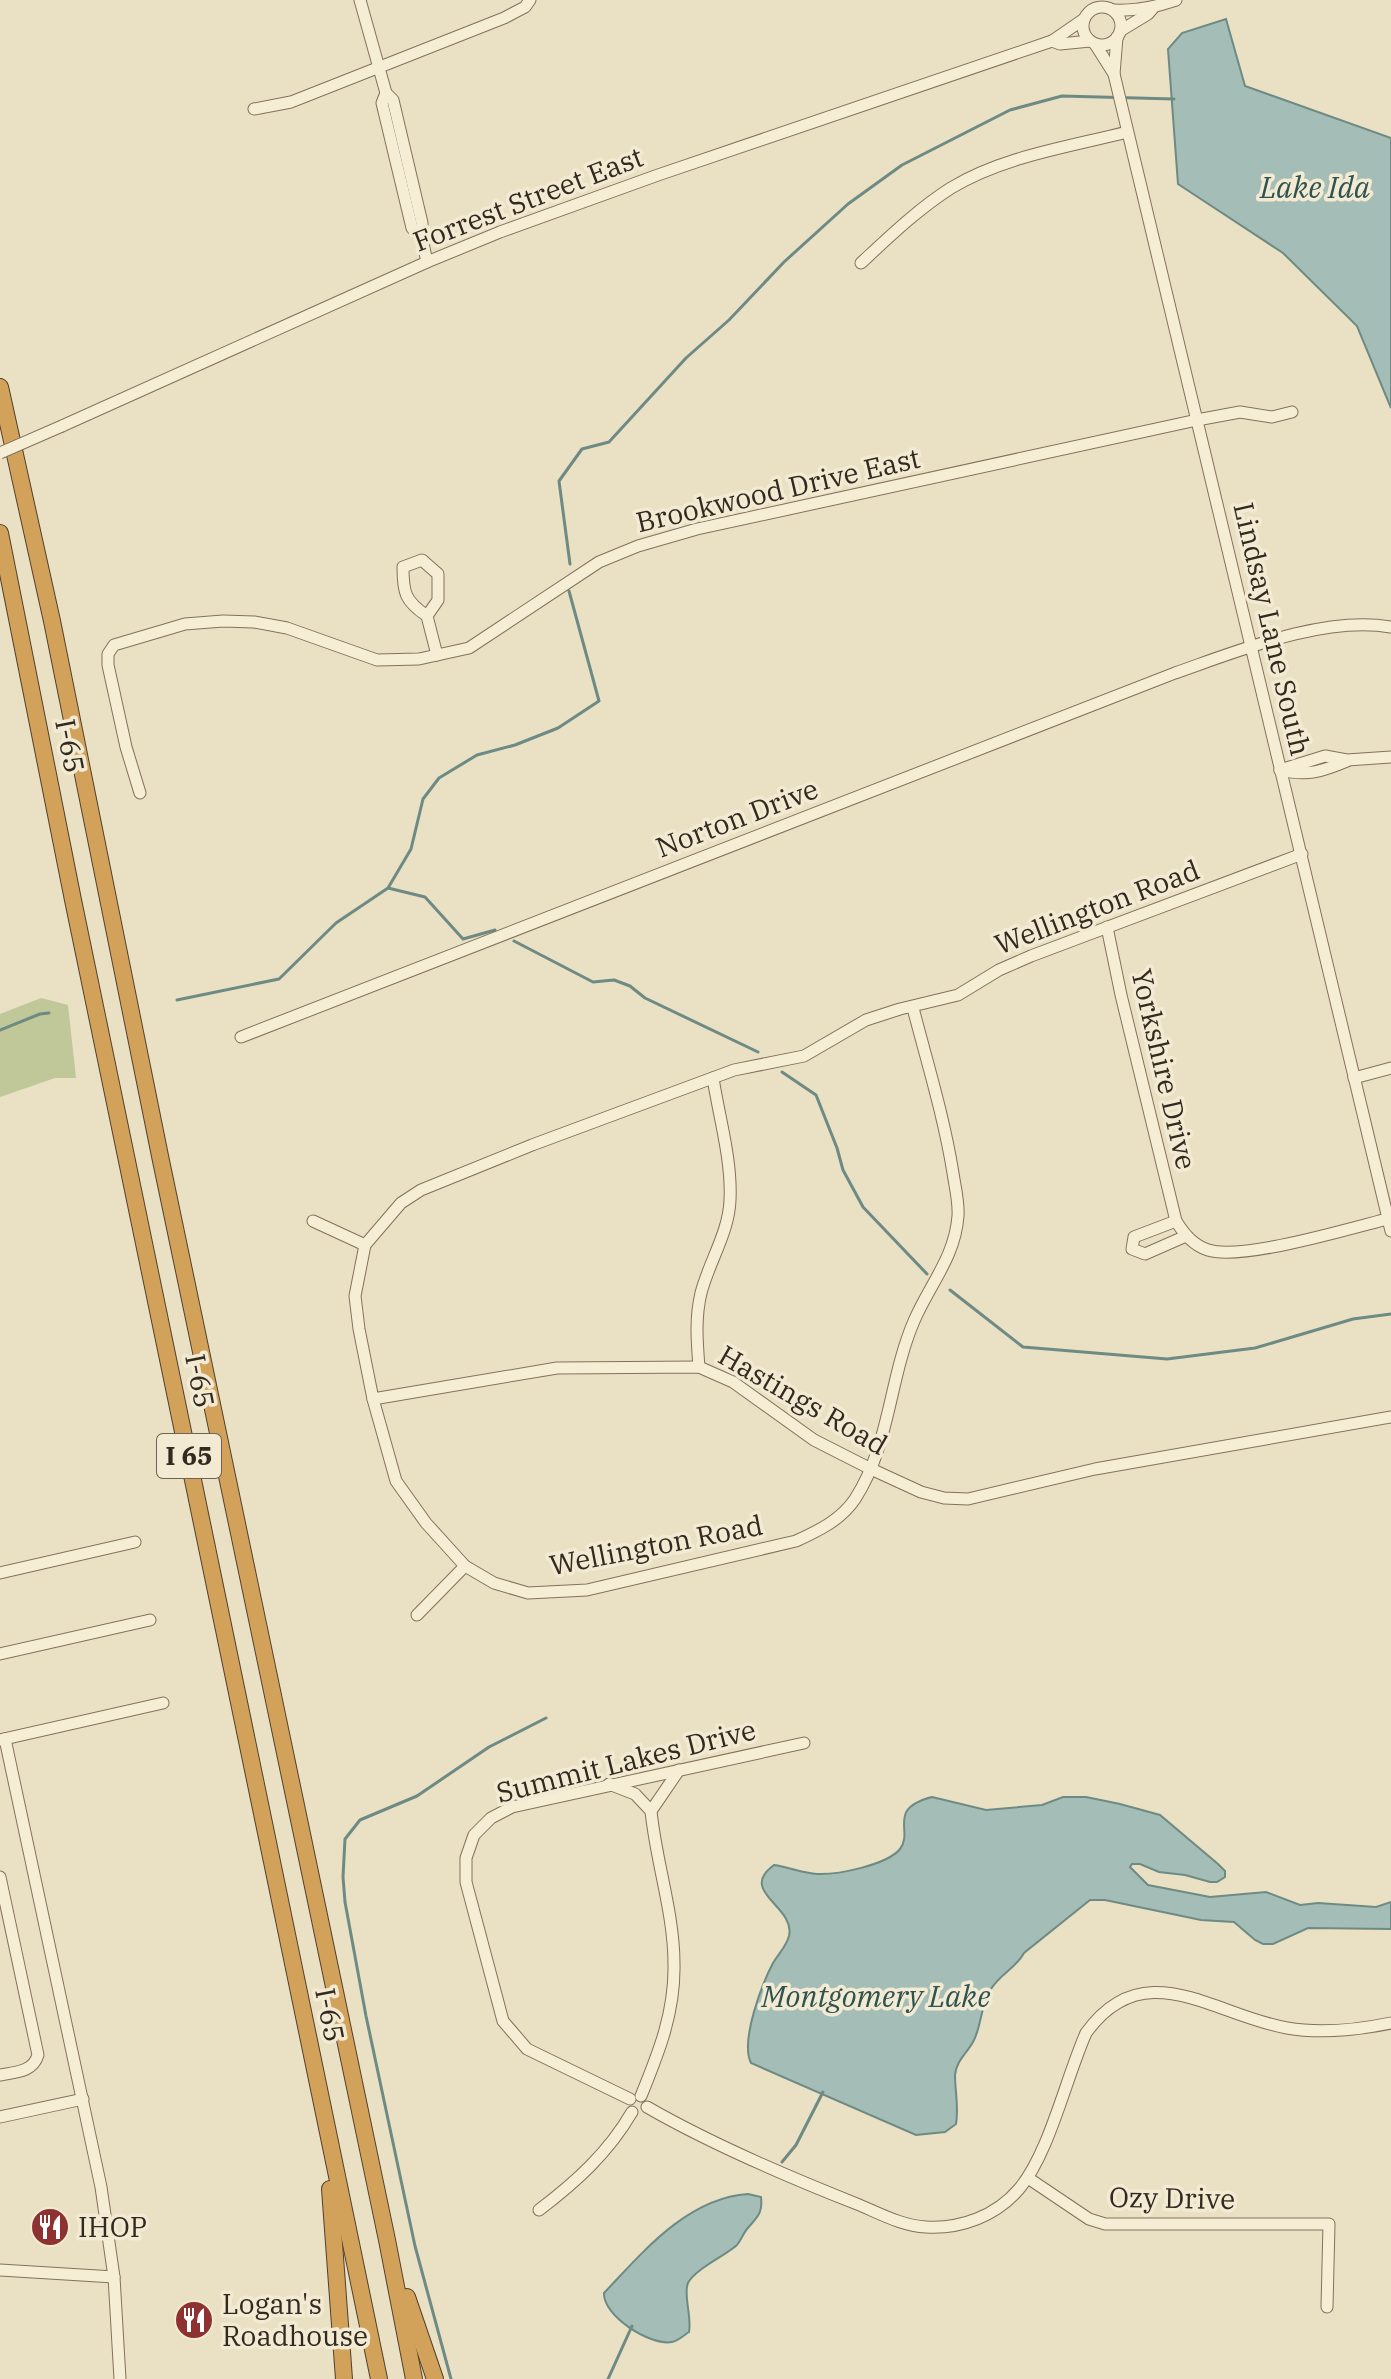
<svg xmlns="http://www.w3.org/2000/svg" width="1391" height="2379" viewBox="0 0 1391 2379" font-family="'IBM Plex Serif',serif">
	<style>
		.green { fill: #c0c798 }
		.water { fill: #a5bdb7; stroke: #6d8b84; stroke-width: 2 }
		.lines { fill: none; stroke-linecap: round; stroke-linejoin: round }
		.stream { stroke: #6d8b84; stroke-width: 3 }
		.minor-casing { stroke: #83725b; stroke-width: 13 }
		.highway-casing { stroke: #51402f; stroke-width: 18 }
		.minor { stroke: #f6edd5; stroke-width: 11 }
		.highway { stroke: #d3a25a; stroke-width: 16 }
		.minor-bridge-casing { stroke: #83725b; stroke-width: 13; stroke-linecap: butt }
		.minor-bridge { stroke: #f6edd5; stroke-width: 11 }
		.labels { text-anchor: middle; stroke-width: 7; stroke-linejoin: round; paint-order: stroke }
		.shield { fill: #f2ead2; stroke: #6d6354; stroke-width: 2 }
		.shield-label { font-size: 26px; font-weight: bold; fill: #34291e }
		.street-label { font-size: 28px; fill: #34291e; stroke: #f2ead2 }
		.poi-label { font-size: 28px; fill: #34291e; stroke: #f2ead2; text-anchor: start }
		.water-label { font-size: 30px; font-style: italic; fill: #2f5351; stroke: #f2ead2 }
	</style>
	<rect width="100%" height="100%" fill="#eae0c3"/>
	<path class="green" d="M41,998l27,7 8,73h-21l-55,19v-83z"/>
	<g class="water">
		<path d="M1226,19l19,67 146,52v270l-34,-82 -74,-73 -105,-69 -10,-135 14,-16z"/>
		<path d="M932,1797l54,13 56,-5 21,-8h23l34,7 40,11 58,49 7,7v6l-8,5h-7l-25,-7 -26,-3 -19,-8h-8l-2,3 18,18 62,12 56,-5 34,13 18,-2 58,4 15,-5v27l-83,-1 -35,16h-10l-8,-4 -21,-18 -33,-2 -96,-20h-15l-66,53c-8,15 -24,21 -33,36 -11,17 -9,37 -18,53 -6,11 -17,19 -18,33 0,17 4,32 1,49l-11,8 -29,3 -165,-72c-11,-22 11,-79 22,-100 6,-10 13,-16 16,-27 7,-30 -52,-44 -15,-71 14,2 29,8 43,9 20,1 70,-9 83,-25 14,-18 -14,-40 32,-52z"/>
		<path d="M748,2194l13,3c2,17 -4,20 -14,32 -4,5 -6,11 -10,16 -12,11 -42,24 -49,38 -5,11 4,34 1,49 -5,3 -11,9 -17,10 -22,4 -69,-26 -68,-49 38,-40 83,-95 144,-99z"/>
	</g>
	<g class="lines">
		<g class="stream">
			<path d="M570,564l-11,-83 23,-32 27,-7 77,-84 43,-38 55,-58 64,-58 54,-39 108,-55 52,-14 112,3"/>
			<path d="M388,888l37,9 38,42 32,-9"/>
			<path d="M514,941l79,41 21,-2 16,6 15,12 113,54"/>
			<path d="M177,1000l102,-21 57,-56 52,-35 23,-39 12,-50 16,-21 38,-23 38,-10 43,-17 41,-27 -30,-110"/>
			<path d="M0,1030l40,-16 9,-1"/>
			<path d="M782,1072l34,23 21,53 6,22 20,37 64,67"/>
			<path d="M950,1290l73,57 144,12 88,-11 98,-29 38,-5"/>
			<path d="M782,2162l14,-17 27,-53"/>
			<path d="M451,2379l-36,-133 -49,-230 -21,-114 -2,-25 2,-38 15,-19 57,-24 72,-49 57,-29"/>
			<path d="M608,2379l24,-53"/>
		</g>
		<defs>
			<g id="minor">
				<path d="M360,0l26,93 7,7 29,123v16l5,23"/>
				<circle cx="1102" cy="26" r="19"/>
				<path d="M1113,10c21,1 43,-3 63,-10"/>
				<path d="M1120,31l28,-17 6,-7"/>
				<path d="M1052,41l8,3 30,-3"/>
				<path d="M1095,44l19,30 277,1157"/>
				<path d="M1114,74l3,-37"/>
				<path d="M386,93l-4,10 30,125 10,11"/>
				<path d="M254,109l37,-7 213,-84 21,-11 5,-7"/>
				<path d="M861,263c28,-26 57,-54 90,-75 53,-32 118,-41 176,-56"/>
				<path d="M62,426l365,-164 73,-30 158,-57 394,-134 32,-22"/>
				<path d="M427,616c-22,-15 -24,-23 -24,-49l19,-7 16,14v26l-11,16 10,39"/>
				<path d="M1280,770l45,-14 22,4 44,-3"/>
				<path d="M1280,770c28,6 41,2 67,-9"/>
				<path d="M140,793l-14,-46 -18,-82v-11l6,-9 71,-21 38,-3 31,1 33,6 90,32 42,-1 50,-11 130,-86 39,-16 59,-17 500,-109 43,-8 32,5 20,-5"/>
				<path d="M1107,927l14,68 55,226c8,13 17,24 32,29 34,11 143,-22 183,-32"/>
				<path d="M913,1008c14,54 31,109 40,165 2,14 6,29 5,43 -3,41 -28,68 -44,105 -25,58 -24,124 -59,178 -14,21 -37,32 -59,42l-209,49 -59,3 -34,-10 -29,-17 -39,-43 -30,-42 -23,-82 -14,-70 -4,-33 10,-51 36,-42 20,-13 111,-45 202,-75 70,-14 62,-36 34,-11 58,-14 41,-25 32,-14 271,-102"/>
				<path d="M241,1037l934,-364c63,-22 150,-58 216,-46"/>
				<path d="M1354,1078l37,-10"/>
				<path d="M313,1221l52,24"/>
				<path d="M1176,1221l-42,16 -2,12 13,5 41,-18"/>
				<path d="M699,1367c-2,-25 -4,-49 2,-74 8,-31 28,-61 29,-93 2,-40 -11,-83 -17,-122"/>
				<path d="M373,1399l184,-31 142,-1 34,15 81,58 57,29 50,23 23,6 24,1 127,-30 296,-52"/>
				<path d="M0,1573l135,-31"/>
				<path d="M417,1615l48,-49"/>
				<path d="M0,1654l150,-34"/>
				<path d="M5,1739l96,448 13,90 6,102"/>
				<path d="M0,1740l163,-37"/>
				<path d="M609,1784l26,10 16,17"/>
				<path d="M0,1877l38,178c-5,17 -22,17 -38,20"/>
				<path d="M641,2096c18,-44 34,-84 33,-132 0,-51 -18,-102 -23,-153l28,-41"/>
				<path d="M630,2099l-103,-50 -24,-28 -37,-139v-24l8,-23 17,-17 21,-11 292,-64"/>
				<path d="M647,2107c66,38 139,69 210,97 22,9 45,22 69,23 35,2 70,-11 93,-38 30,-35 47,-111 67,-156 58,-81 127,-18 201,-5 34,6 70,2 104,-5"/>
				<path d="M0,2117l83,-18"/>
				<path d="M1028,2178l61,41 16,5h224l-2,83"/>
				<path d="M539,2210c37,-28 69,-57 93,-98"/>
				<path d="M0,2270l114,7"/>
			</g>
			<g id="highway">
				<path d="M0,387l52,234 108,535 227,1084 27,139"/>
				<path d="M0,533l73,367 306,1479"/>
				<path d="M330,2189l14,190"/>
				<path d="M407,2297l28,82"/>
			</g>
		</defs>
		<use href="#minor" class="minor-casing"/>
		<use href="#highway" class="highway-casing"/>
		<use href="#minor" class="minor"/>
		<use href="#highway" class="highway"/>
		<defs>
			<path id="minor-bridge" d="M0,453l62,-27"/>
		</defs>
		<use href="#minor-bridge" class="minor-bridge-casing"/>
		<use href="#minor-bridge" class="minor-bridge"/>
	</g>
	<defs>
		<symbol id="restaurant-disc" viewBox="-11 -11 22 22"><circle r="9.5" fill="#8d3230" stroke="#f2ead2"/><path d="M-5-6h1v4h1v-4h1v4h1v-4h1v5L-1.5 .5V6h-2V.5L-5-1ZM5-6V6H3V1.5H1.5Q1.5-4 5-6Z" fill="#fff"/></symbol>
	</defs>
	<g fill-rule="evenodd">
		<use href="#restaurant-disc" x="28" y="2205" width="44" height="44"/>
		<use href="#restaurant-disc" x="172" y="2298" width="44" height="44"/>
	</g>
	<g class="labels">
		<rect class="shield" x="157" y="1434" width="64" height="44" rx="6"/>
		<g class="shield-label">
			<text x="189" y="1465">I 65</text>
		</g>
		<g class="street-label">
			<text transform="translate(528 199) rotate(-21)" y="10">Forrest Street East</text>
			<text transform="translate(778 490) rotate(-13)" y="10">Brookwood Drive East</text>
			<text transform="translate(1272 629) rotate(77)" y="10">Lindsay Lane South</text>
			<text transform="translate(70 746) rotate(79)" y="10">I-65</text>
			<text transform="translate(737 818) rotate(-21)" y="10">Norton Drive</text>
			<text transform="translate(1097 907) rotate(-21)" y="10">Wellington Road</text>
			<text transform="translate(1164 1069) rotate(77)" y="10">Yorkshire Drive</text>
			<text transform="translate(200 1381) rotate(79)" y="10">I-65</text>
			<text transform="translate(803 1400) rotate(30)" y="10">Hastings Road</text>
			<text transform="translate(656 1545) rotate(-11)" y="10">Wellington Road</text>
			<text transform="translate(626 1761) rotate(-14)" y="10">Summit Lakes Drive</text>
			<text transform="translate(330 2015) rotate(79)" y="10">I-65</text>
			<text transform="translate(1172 2198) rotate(1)" y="10">Ozy Drive</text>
		</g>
		<g class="poi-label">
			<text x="78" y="2237">IHOP</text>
			<text x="222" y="2314">Logan's<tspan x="222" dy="32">Roadhouse</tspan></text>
		</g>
		<g class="water-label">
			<text x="1315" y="198">Lake Ida</text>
			<text x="876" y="2007">Montgomery Lake</text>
		</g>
	</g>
</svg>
